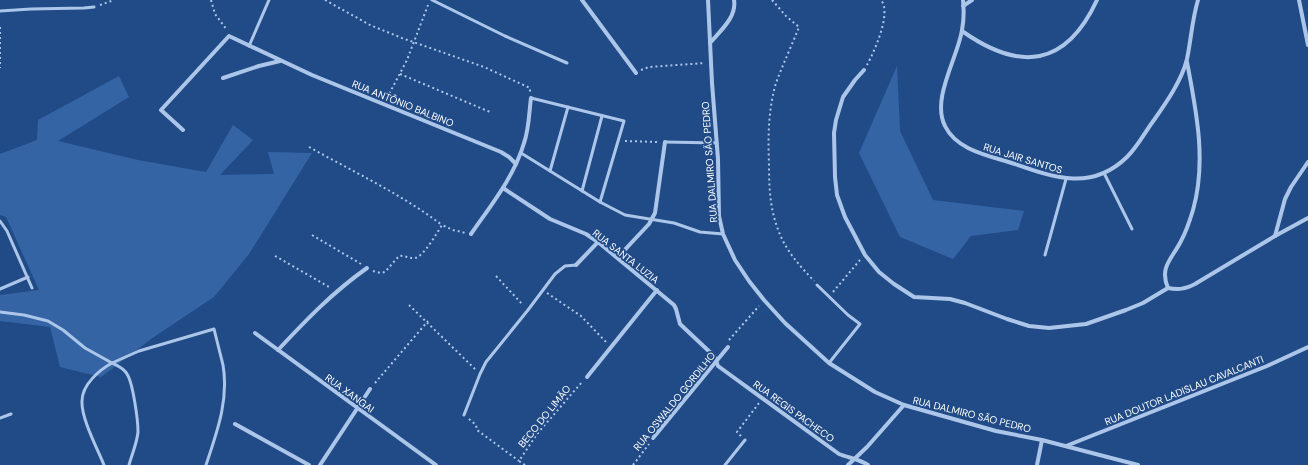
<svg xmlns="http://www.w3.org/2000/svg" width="1308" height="465" viewBox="0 0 1308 465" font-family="'DM Sans',sans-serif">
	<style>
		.green { fill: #3564a5 }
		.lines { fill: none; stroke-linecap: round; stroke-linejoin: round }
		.path { stroke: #acc6ea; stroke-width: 2; stroke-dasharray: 2 3; stroke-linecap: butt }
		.lane { stroke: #acc6ea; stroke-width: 3 }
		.street { stroke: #acc6ea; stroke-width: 4 }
		.labels { text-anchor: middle; stroke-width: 3.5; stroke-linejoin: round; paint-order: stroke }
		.street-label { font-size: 10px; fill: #fff; stroke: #214b87 }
	</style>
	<rect width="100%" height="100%" fill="#214b87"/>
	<g class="green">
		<path d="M897,66l3,65 33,69 91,11 -6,19 -47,6 -18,23 -53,-22 -41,-84z"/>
		<path d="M119,76l10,21 -71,44 80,19 68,12 27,-47 20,15 -33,35 54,-1 -6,-22 44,1 -63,101 -35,43 -63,42 -50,38 -41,-10 -10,-40 -50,-6v-26l39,-5 -33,-73 -6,-2v-61l37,-14 1,-20z"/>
	</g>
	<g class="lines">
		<g class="path">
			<path d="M211,0l4,14 12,16"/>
			<path d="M325,0l45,25 32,13 82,29 46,21v4"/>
			<path d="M772,0l14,16 13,11c-7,18 -16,37 -23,56 -8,27 -8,55 -7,82 0,23 1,45 10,67 7,19 21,34 35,49"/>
			<path d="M100,5l14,-5"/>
			<path d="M0,27v41"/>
			<path d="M867,65c7,-13 25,-52 14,-65"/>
			<path d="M641,70l8,-3 56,-4"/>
			<path d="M400,74l90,38"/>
			<path d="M387,98l20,-38 21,-55"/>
			<path d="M625,141l34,1"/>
			<path d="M309,147c45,25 92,47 133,78"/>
			<path d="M312,235l49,29"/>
			<path d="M275,256l56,32"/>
			<path d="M373,271l8,2 4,-1 14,-16c6,-1 11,3 16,2 9,-2 22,-25 27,-33l11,5 13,3"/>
			<path d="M496,276l27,29"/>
			<path d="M833,292l27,-32"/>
			<path d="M547,293l34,23 26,27"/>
			<path d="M409,305l67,65"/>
			<path d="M729,340l30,-34"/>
			<path d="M375,383l53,-62"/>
			<path d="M469,419l7,6 1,5 42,31"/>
			<path d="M741,436l-4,-4 22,-29"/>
			<path d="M525,465l-6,-4 18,-27 45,-52"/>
			<path d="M633,465l16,-21"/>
		</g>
		<g class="lane">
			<path d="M432,0l73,36 62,27"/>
			<path d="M0,11l31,-2 53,-1 10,-1"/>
			<path d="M249,46l20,-46"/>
			<path d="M531,98l93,23 -24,81"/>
			<path d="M665,142l52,1"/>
			<path d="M521,153l79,49 25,13 49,8 26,9 23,2"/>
			<path d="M550,171l18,-64"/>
			<path d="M1104,173l28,56"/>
			<path d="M582,191l20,-75"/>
			<path d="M0,221l7,10 25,57"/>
			<path d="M1045,255l21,-76"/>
			<path d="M817,285l31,30 12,9 -31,39"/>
			<path d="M0,289l28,-12"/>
			<path d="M0,312l24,3 24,6 15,9 22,18 27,15 27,-12 75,-22c3,12 6,24 9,36 6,35 -6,67 -17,100"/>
			<path d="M464,415l16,-41 6,-12 42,-52 27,-36 10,-8 11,-1"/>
			<path d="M0,418l11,-4"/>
			<path d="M104,465c-7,-17 -23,-47 -22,-64 0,-16 17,-31 30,-38 6,3 12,5 15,11 6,9 11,46 11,58 -1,11 -6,22 -9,33"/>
			<path d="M725,465l20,-25"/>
		</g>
		<g class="street">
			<path d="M582,0l54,73"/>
			<path d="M708,0l4,83 6,76 1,57 4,18 12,26 14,21 15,19 21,23 44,40 46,29 29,13 92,26 46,9 96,25"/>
			<path d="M963,0c1,10 1,20 -1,30 -4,27 -31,69 -17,96 12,25 46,30 70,38 40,14 77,27 112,-7 11,-11 18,-25 27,-37 12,-17 28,-40 33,-61 4,-19 5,-39 11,-59"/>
			<path d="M1299,0l9,45"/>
			<path d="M963,6l9,-6"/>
			<path d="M962,31c58,41 104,36 135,-31"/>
			<path d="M710,43c10,-12 27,-26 24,-43"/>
			<path d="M864,70l-9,10 -12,17 -7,23 -2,13 1,44 2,18 8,22 20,38 14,17 15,12 20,13 36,2 15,4 42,16 22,7 20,2 37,-4 40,-14 17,-7 25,-15c11,2 17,1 27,-4l80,-48 33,-18"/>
			<path d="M223,78l36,-12 21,-5"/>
			<path d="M183,130l-22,-20 68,-74 83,39 189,77 8,5 7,7"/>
			<path d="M503,188l47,31 36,15 12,8 76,63 2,4 4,15 34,32 4,10 121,88c10,4 20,5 29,11"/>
			<path d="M471,234c20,-29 43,-57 53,-91 5,-14 5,-30 7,-45"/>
			<path d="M1275,236l10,-37 6,-12 17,-25"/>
			<path d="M618,257l31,-33 6,-11 10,-71"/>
			<path d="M576,265l22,-23"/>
			<path d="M1168,288c-9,-21 4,-29 13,-47 5,-9 9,-21 12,-31 14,-49 3,-100 -6,-148"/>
			<path d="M255,333l181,132"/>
			<path d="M278,350c29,-31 55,-58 89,-82"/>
			<path d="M587,377l70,-87"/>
			<path d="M235,424l74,41"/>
			<path d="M653,438l75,-91"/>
			<path d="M1066,446l201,-80 41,-19"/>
			<path d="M320,465l50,-76"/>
			<path d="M848,465l19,-18 37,-42"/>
			<path d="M1037,465l5,-25"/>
		</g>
	</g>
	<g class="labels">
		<g class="street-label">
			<text transform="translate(403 103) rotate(22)" y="4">RUA ANTÔNIO BALBINO</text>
			<text transform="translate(1023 158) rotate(17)" y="4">RUA JAIR SANTOS</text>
			<text transform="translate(709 162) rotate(-94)" y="4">RUA DALMIRO SÃO PEDRO</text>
			<text transform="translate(626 256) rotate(38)" y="4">RUA SANTA LUZIA</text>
			<text transform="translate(1184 390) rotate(-22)" y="4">RUA DOUTOR LADISLAU CAVALCANTI</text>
			<text transform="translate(350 393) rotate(36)" y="4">RUA XANGAI</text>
			<text transform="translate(674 401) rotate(-51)" y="4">RUA OSWALDO GORDILHO</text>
			<text transform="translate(794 411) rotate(36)" y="4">RUA REGIS PACHECO</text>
			<text transform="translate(972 414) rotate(14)" y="4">RUA DALMIRO SÃO PEDRO</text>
			<text transform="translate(544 416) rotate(-51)" y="4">BECO DO LIMÃO</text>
		</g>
	</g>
</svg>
